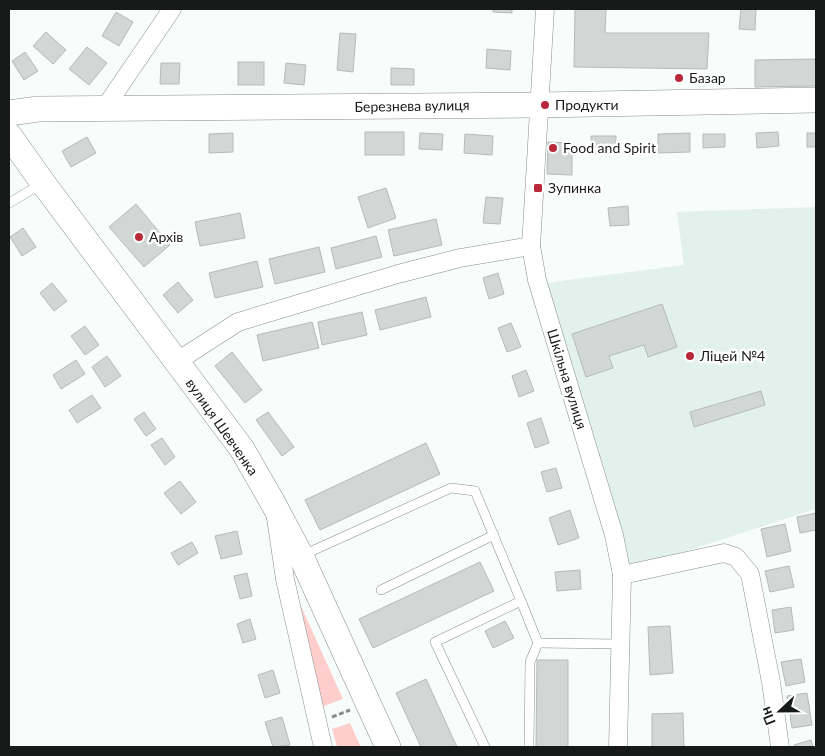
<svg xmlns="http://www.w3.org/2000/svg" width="825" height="756" viewBox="0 0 825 756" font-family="Lato,sans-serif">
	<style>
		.built { fill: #e2f1eb }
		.green { fill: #fececd }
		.building { fill: #d0d7d4; stroke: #b4bbb8 }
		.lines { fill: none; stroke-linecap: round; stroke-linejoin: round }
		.service-casing { stroke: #888e8c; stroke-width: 10 }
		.minor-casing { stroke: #888e8c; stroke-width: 19 }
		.secondary-casing { stroke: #888e8c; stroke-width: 26 }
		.path { stroke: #898d8b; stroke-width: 3; stroke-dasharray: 5 2.5; stroke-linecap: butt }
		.service { stroke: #fff; stroke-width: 9 }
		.minor { stroke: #fff; stroke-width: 18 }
		.secondary { stroke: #fff; stroke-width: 25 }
		.poi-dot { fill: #b92838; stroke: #fff; stroke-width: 2 }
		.labels { text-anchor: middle; stroke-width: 5; stroke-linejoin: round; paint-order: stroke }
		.poi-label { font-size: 14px; fill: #181a19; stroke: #fff; text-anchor: start }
		.street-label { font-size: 14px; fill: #181a19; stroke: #fff }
	</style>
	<rect width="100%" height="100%" fill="#f7fdfa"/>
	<path class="built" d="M816,207v302l-188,61 -83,-287 139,-18 -7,-53z"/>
	<g class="green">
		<path d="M291,584l52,115 -22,8z"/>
		<path d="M350,723l11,24h-24l-5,-18z"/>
	</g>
	<g class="building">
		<path d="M493,9h19v4l-19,-1z"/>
		<path d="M575,9h31l-1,24h104l-2,36 -133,-2z"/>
		<path d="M741,9h15l-1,21 -16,-1z"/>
		<path d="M116,12l17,10 -14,24 -17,-10z"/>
		<path d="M46,32l20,18 -13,14 -20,-18z"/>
		<path d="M340,33l16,1 -3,38 -16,-2z"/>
		<path d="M87,47l20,16 -18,22 -20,-16z"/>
		<path d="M487,49l24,2 -1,19 -24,-2z"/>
		<path d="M25,52l13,19 -14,9 -12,-19z"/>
		<path d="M816,59v27l-61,1v-27z"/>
		<rect x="238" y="62" width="26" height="23"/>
		<path d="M161,63h19l-1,21h-19z"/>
		<path d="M286,63l20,2 -2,20 -20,-2z"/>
		<path d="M391,68l23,1v16h-23z"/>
		<rect x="365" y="132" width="39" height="23"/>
		<path d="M778,132l1,14 -22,2 -1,-15z"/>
		<path d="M233,133v19l-24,1v-19z"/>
		<path d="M420,133l23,1 -1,16 -23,-1z"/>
		<path d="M690,133v19l-32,1v-19z"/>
		<rect x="807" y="133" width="9" height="14"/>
		<path d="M465,134l28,2 -1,19 -28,-2z"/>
		<path d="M703,134h22v13l-22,1z"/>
		<path d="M591,136h25l-1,18h-24z"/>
		<path d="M87,137l9,16 -25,14 -9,-16z"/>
		<path d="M548,142l24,1v32l-25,-1z"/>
		<path d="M386,188l10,30 -28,10 -10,-31z"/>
		<path d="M486,197l17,1 -3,26 -17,-1z"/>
		<path d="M136,204l34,41 -26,22 -35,-40z"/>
		<path d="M628,206l1,19 -19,1 -2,-18z"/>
		<path d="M240,213l5,25 -45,8 -5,-24z"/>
		<path d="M436,219l6,26 -48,11 -6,-26z"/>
		<path d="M23,228l13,19 -14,9 -12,-19z"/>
		<path d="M376,236l6,21 -46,12 -5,-21z"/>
		<path d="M319,247l6,25 -50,12 -6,-25z"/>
		<path d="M257,261l6,26 -48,11 -6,-25z"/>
		<path d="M498,273l6,21 -15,5 -6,-21z"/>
		<path d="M178,282l15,18 -15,13 -15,-18z"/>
		<path d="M52,283l15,18 -13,10 -14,-18z"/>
		<path d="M426,297l5,20 -51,13 -5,-20z"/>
		<path d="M662,304l15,43 -29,10 -4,-12 -35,11 4,12 -27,9 -14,-43z"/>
		<path d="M362,312l5,23 -45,10 -4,-23z"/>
		<path d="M312,322l7,26 -56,13 -6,-26z"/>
		<path d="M511,323l10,24 -14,5 -9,-24z"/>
		<path d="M85,326l14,19 -14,10 -14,-19z"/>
		<path d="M232,352l30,38 -17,13 -30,-37z"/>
		<path d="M107,356l14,20 -16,11 -13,-20z"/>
		<path d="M76,360l9,14 -24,15 -8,-14z"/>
		<path d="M526,370l8,21 -15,6 -7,-21z"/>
		<path d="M761,391l4,14 -71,22 -4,-15z"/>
		<path d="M92,395l9,13 -24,15 -8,-13z"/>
		<path d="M144,412l12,17 -10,7 -12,-17z"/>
		<path d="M268,412l26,35 -12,9 -26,-36z"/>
		<path d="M541,418l8,25 -14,5 -8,-25z"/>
		<path d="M162,438l13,19 -10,8 -14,-20z"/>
		<path d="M426,443l14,31 -120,56 -15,-30z"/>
		<path d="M556,468l6,20 -15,4 -6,-20z"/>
		<path d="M180,481l16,21 -15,12 -17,-21z"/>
		<path d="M570,510l9,28 -21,7 -9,-27z"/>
		<path d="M816,513v17l-16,3 -3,-16z"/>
		<path d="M785,524l6,27 -24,6 -6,-28z"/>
		<path d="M237,531l5,23 -21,5 -6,-23z"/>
		<path d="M192,542l6,11 -20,12 -7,-12z"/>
		<path d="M480,562l14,29 -121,57 -14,-29z"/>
		<path d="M789,566l5,21 -24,5 -5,-21z"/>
		<path d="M580,570l1,19 -24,2 -2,-19z"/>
		<path d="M247,573l5,23 -12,3 -6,-23z"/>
		<path d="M791,607l3,23 -19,3 -3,-23z"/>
		<path d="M250,619l6,20 -13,4 -6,-19z"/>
		<path d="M505,621l9,17 -21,10 -8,-17z"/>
		<path d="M670,626l3,47 -23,2 -2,-48z"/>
		<path d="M801,659l4,23 -19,4 -5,-24z"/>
		<path d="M537,660h31v87h-32z"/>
		<path d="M273,670l7,23 -15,5 -7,-23z"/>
		<path d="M426,679l31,68h-36l-25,-54z"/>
		<path d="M807,693l5,32 -20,3 -5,-32z"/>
		<path d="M683,713l1,34h-32v-33z"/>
		<path d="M282,717l8,28 -17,2 -8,-25z"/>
		<path d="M811,740l2,7h-18l-1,-2z"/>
	</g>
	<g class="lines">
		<defs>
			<g id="service">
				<path d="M9,203l34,-20"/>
				<path d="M303,555l148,-67 24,3 46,110 -86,41 50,105"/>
				<path d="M381,590l113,-55"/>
				<path d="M521,601l17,42 -8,19 -1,85"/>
				<path d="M538,643l82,1"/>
			</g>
			<g id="minor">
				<path d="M545,9l-14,237 6,34 77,255 8,40 -4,172"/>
				<path d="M104,109l68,-100"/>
				<path d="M176,362l62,-40 160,-48 62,-16 71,-12"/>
				<path d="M276,518l9,61 38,168"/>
				<path d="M622,575l102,-22 12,4 14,17 21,108 9,65"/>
			</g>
			<g id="secondary">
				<path d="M9,113l29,-4 500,-4 278,-5"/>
				<path d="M9,135l34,48 199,266 31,54 28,53 87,191"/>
			</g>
		</defs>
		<use href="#service" class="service-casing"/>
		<use href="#minor" class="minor-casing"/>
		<use href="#secondary" class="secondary-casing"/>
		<path class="path" d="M332,717l18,-7"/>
		<use href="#service" class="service"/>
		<use href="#minor" class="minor"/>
		<use href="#secondary" class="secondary"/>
	</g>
	<g class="poi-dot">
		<circle cx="679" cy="78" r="5"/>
		<circle cx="545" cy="105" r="5"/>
		<circle cx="553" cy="148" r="5"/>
		<rect x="533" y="183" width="10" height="10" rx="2.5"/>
		<circle cx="139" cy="237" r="5"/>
		<circle cx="690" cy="356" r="5"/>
	</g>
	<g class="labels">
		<g class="poi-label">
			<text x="689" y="83">Базар</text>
			<text x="555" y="110">Продукти</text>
			<text x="563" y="153">Food and Spirit</text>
			<text x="548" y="193">Зупинка</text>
			<text x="149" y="242">Архiв</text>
			<text x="700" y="361">Ліцей №4</text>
		</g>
		<g class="street-label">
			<text transform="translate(412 106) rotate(-1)" y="5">Березнева вулиця</text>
			<text transform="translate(567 379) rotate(73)" y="5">Шкільна вулиця</text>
			<text transform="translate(222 427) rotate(55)" y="5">вулиця Шевченка</text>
		</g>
	</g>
	<rect width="825" height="756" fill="none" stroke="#181a19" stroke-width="20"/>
	<g transform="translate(780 711) rotate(248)" stroke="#ffffff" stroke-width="4" paint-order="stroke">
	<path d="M0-4L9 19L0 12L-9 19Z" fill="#181a19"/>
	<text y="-8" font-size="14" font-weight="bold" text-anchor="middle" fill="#181a19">Пн</text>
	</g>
</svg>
